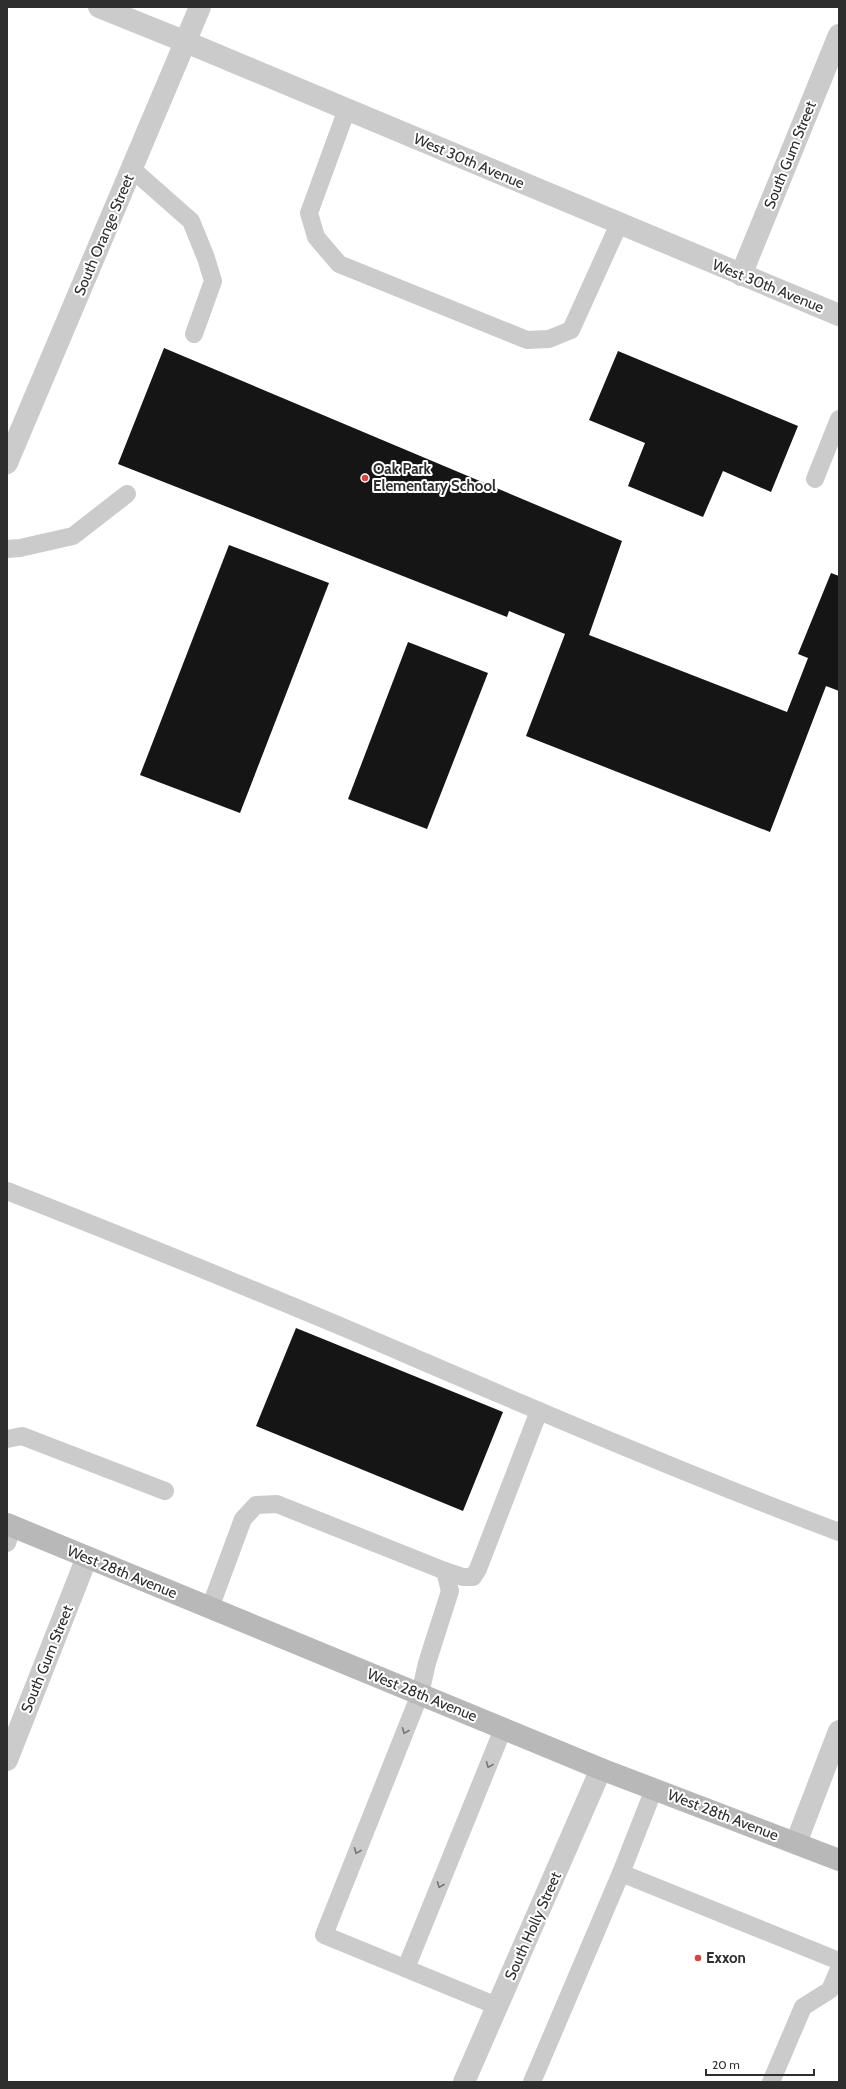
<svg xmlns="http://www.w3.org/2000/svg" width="846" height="2089" viewBox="0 0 846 2089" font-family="Cabin,sans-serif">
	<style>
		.building { fill: #151515 }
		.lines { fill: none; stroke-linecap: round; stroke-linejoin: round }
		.lane { stroke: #cbcbcb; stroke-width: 18 }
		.street { stroke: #cbcbcb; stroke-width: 22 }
		.secondary { stroke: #b8b8b8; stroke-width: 22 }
		.oneway { stroke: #757575 }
		.poi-dot { fill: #d7453e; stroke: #fff; stroke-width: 1.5 }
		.labels { text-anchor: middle; stroke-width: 4; stroke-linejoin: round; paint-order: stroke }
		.street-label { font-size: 15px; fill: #2e2e2e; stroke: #fff }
		.poi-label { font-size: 15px; font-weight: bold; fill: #2e2e2e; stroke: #fff; text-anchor: start }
	</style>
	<rect width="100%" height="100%" fill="#fff"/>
	<g class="building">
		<path d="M164,348l458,193 -33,94 198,77 21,-54 -10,-4 33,-81 8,3v115l-13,-5 -56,146 -244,-96 39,-102 -56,-23 -2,6 -389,-153z"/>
		<path d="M618,351l180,75 -27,66 -48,-21 -20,46 -75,-31 17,-43 -56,-23z"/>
		<path d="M229,545l100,38 -89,230 -100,-38z"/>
		<path d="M408,642l80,31 -61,156 -79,-30z"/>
		<path d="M296,1328l207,84 -40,99 -207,-85z"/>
	</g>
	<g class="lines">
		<g class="lane">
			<path d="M347,109l-38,104 7,24 23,27 188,76 22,-1 22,-9 48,-106"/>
			<path d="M132,169l59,52 15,37 7,23 -19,53"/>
			<path d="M815,479l24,-60"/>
			<path d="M7,549l13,-1 53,-12 54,-42"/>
			<path d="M7,1191c118,46 235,94 352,143 159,68 318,137 480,198"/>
			<path d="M7,1439l15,-3 143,55"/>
			<path d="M7,1543l6,-17"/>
			<path d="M445,1571l18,6h10l5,-8 61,-158"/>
			<path d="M210,1608l33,-89 13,-14 21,-1 168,67 5,20 -23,72 -7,31 -96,241 173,71"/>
			<path d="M621,1873l218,88"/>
			<path d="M406,1968l97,-239"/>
			<path d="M532,2082l89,-209 33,-84"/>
			<path d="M771,2082l32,-75 27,-17 9,-21"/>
		</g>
		<g class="street">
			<path d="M99,7l87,35 653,273"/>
			<path d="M741,275l98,-240"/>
			<path d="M7,463l193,-456"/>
			<path d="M7,1760l80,-203"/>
			<path d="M796,1843l43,-112"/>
			<path d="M464,2082l137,-313"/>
		</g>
		<path class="secondary" d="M7,1524l594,245 238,91"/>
	</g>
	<defs><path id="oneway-chevron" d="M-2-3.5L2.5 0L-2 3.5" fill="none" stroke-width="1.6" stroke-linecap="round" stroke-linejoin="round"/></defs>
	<g class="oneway">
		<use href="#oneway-chevron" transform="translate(405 1731) rotate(112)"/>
		<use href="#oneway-chevron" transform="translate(489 1765) rotate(112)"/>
		<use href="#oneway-chevron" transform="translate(357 1851) rotate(112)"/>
		<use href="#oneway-chevron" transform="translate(440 1885) rotate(112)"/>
	</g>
	<g class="poi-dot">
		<circle cx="365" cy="478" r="4"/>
		<circle cx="698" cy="1958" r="4"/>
	</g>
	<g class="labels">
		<g class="street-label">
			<text transform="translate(790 155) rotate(-68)" y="5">South Gum Street</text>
			<text transform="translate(469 161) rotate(23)" y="5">West 30th Avenue</text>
			<text transform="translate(104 235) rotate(-67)" y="5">South Orange Street</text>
			<text transform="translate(768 286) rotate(22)" y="5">West 30th Avenue</text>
			<text transform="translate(122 1572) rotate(22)" y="5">West 28th Avenue</text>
			<text transform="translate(47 1659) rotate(-68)" y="5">South Gum Street</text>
			<text transform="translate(422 1695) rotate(22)" y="5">West 28th Avenue</text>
			<text transform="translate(723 1815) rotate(21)" y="5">West 28th Avenue</text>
			<text transform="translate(533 1926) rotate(-66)" y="5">South Holly Street</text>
		</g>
		<g class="poi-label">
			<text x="373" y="474">Oak Park<tspan x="373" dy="17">Elementary School</tspan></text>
			<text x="706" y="1963">Exxon</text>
		</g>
	</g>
	<rect width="846" height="2089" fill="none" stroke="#2e2e2e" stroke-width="16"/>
	<path d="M706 2069v6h108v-6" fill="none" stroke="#2e2e2e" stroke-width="2"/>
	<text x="712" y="2069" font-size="12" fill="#2e2e2e" stroke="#ffffff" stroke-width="3" paint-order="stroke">20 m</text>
</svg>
